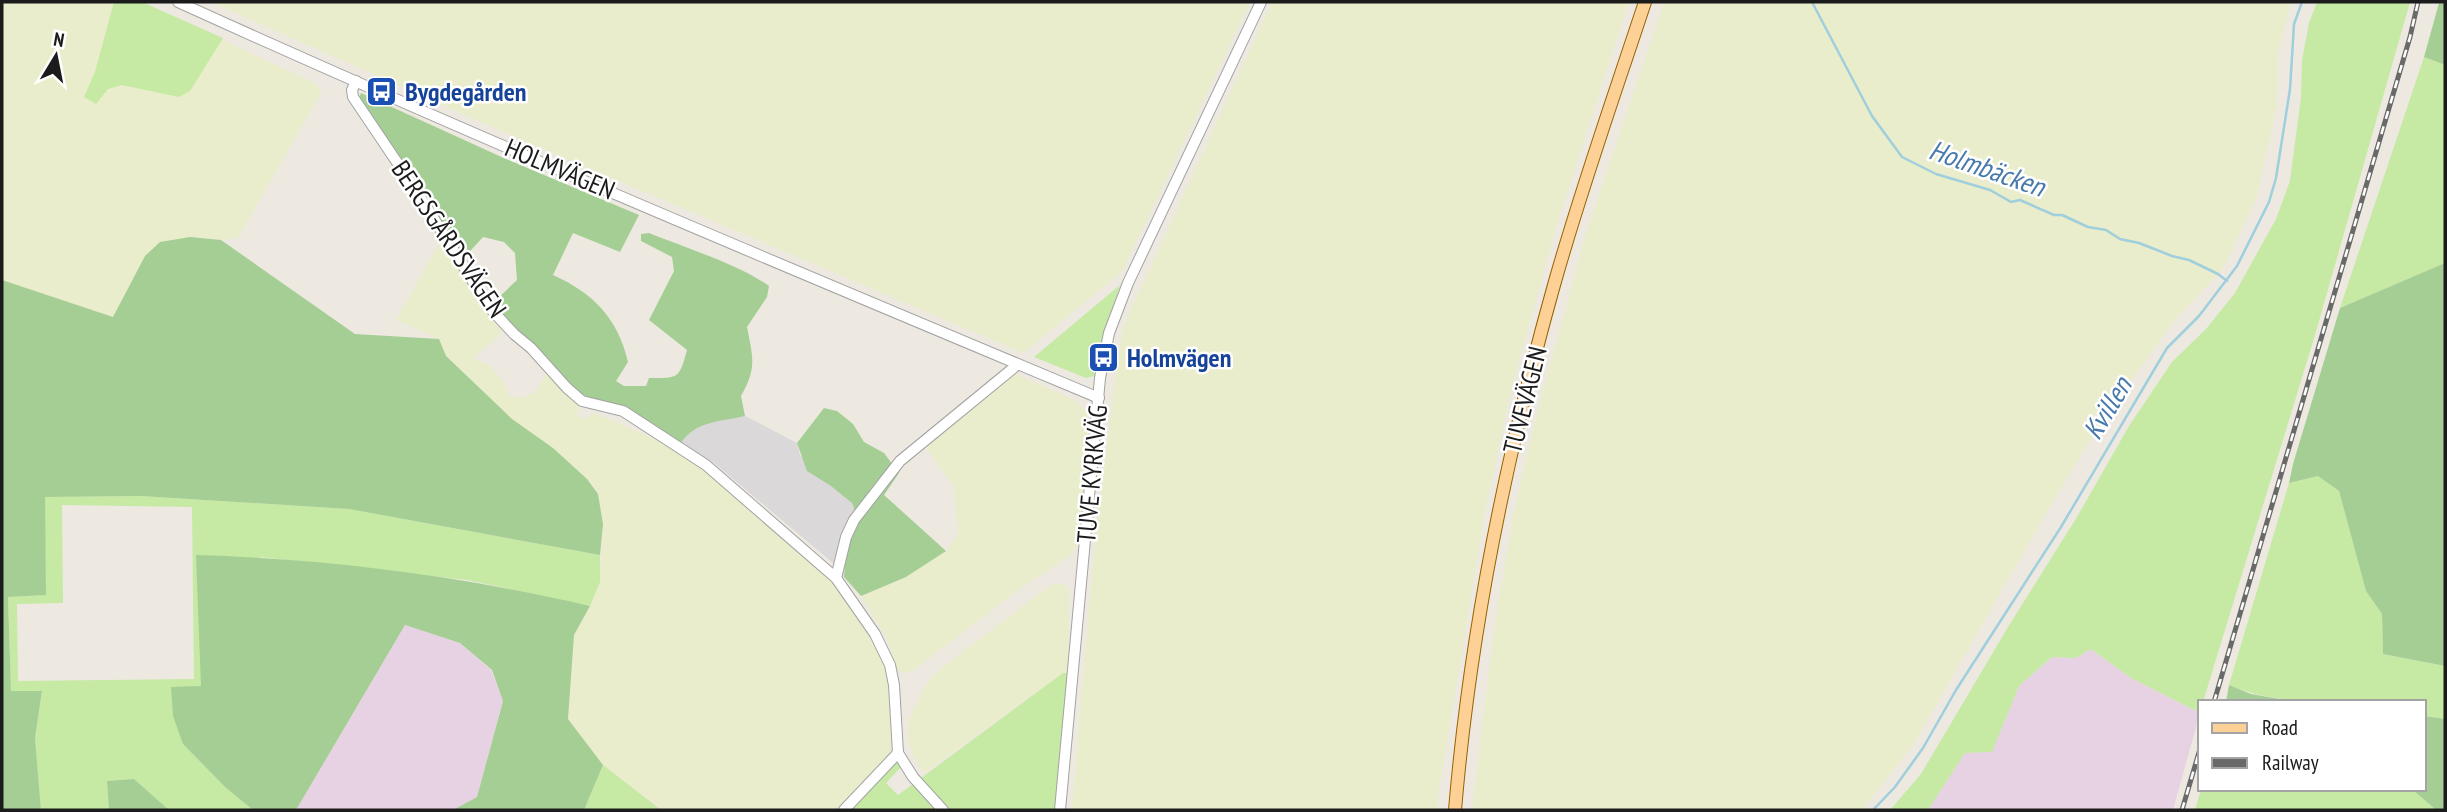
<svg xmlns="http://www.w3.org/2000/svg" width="2447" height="812" viewBox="0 0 2447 812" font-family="'PT Sans Narrow',sans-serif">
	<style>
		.residential { fill: #dad8d8 }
		.industrial { fill: #e7d2e3 }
		.farmland { fill: #eaedcb }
		.grass { fill: #c6e9a4; fill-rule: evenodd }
		.forest { fill: #a5ce94 }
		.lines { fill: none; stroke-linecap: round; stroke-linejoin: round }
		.stream { stroke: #9fcedc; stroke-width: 2.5 }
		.minor-casing { stroke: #a2a2a2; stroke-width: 12 }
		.major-casing { stroke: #936200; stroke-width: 14 }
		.minor { stroke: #fff; stroke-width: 10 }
		.major { stroke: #fdd196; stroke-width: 12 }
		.rail-casing { stroke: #696969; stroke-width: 5 }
		.rail { stroke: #fff; stroke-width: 2.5; stroke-dasharray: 8; stroke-linecap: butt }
		.labels { text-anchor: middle; stroke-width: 5; stroke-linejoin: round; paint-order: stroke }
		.transit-label { font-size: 26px; font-weight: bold; fill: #164399; stroke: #fff; text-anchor: start }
		.street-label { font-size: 26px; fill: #1b1b1b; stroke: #fff }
		.water-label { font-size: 28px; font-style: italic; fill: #4779ac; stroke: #fff }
	</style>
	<rect width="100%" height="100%" fill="#ede9e1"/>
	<path class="residential" d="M745,416l52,27 3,12 52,48 7,19 -13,41 -2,14 -11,-14 -119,-100 -33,-20 5,-9 18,-11z"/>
	<g class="industrial">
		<path d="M405,625l55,18 31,27 12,30 -26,97 -24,13h-157z"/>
		<path d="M2091,649l40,29 69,35 -27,97h-245l37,-57 27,-2 27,-65 33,-29 24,1z"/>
	</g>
	<g class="farmland">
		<path d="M2,2h140l175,82 4,9 -83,145 -17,2 -31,-3 -45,19 -31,61 -112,-37z"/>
		<path d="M211,2h1039l-128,270 -99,81 -529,-225z"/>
		<path d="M1272,2h357l-72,222 -45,162 -27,125 -48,292 1,7h-366l20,-239 26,-216 6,-30z"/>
		<path d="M1664,2h627l-14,55v48l-21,95 -33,69 -49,52 -75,105 -51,84 -135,235 -51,65h-390l21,-174 19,-115 24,-104 50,-184z"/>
		<path d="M441,240l39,67 23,24 -30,28 16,6 14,16 7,16h15l10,-5 13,-21 17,23 15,10 -3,12 11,3 5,-6 16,6 48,21 52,34 122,106 22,28 23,37 11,30 5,71 -2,8 -52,56h-177l-58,-45 -35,-45 6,-85 16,-29 10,-24 3,-58 -5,-31 -11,-14 -34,-31 -41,-29 -66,-63 -7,-17 -43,-19z"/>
		<path d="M1013,373l62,27 12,12 2,11 -11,120 -7,12 -51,34 -109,83h-13l-11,-33 -26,-43 45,-19 40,-26 12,-16 -4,-48 -28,-39z"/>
		<path d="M1052,584h13l4,7 -1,82h-5l-7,5 -132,95 -10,-16 -7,-20 1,-15 13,-28 10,-16 22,-19z"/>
	</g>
	<g class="grass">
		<path d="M114,2h28l81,36 -33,53 -11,6 -57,-12 -14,4 -12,15 -12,-7 11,-25z"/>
		<path d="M2317,2h93l-95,333 -112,367h-3v11l-69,-35 -40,-29 -15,9 -24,-1 -33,29 -27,66 -27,1 -37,57h-38l31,-36 87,-147 69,-110 52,-91 43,-64 34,-33 29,-36 41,-74 14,-38 11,-84 1,-37 7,-37z"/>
		<path d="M2424,57l21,8v198l-105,45z"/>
		<path d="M1120,285l-15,46 -11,45 -8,2 -52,-21z"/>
		<path d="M2318,476l21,15 27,100 16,23 1,40 62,12v53l-21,-3v-14c-64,0 -134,8 -195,-17l60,-202z"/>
		<path d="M141,496l208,13 251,46v27l-10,24 -123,-26 -207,-23 -59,130 -18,57 42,43 28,23h-84l-35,-31 -27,2 2,29h-68l-6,-72 7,-46 -31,-1 -3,-94 38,-2 -2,-98zM62,505l130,2 2,172 -176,2 -1,-77 46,-1z"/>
		<path d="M1063,673h5l-12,137h-218l52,-56 12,12 -16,17 12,12z"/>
		<path d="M603,765l58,45h-77z"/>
		<path d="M2201,789h211l24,21h-241z"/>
	</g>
	<g class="forest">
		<path d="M2439,3l6,1v61l-21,-8z"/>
		<path d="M361,93l145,66 133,56 -19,37 -47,-19 -20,42c40,18 65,43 75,87l-12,19 8,5h22l3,-8c30,0 30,1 38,-28l-38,-30 25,-49 -2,-14 -31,-16v-7l8,-1c37,15 89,31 120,53l-2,11 -20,30c6,31 10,41 -6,69l4,20c-24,6 -49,4 -64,27l-51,-34 -41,-11 -15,-9 -27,-32 -37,-31 -16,-18 1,-7 22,-21 -2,-27 -11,-11 -21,-5 -20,22 -104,-161z"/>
		<path d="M190,237l31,3 134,94 84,5 7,17 66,63 41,29 34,31 11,15 5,30 -3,31 -251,-46 -208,-13 -96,1 1,98 -38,2 3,94h31l-7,47 6,72h-39v-530l111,37 32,-61 15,-14z"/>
		<path d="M2445,263v403l-62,-12 -1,-40 -16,-23 -27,-100 -21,-15 -29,7 4,-19 47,-156z"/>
		<path d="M824,408l13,3 16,13 11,18 20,11 15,20 -15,22 62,56 -40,26 -45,19 -17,-19 3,-31 12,-24 -7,-19 -21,-17 -24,-15 -10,-28z"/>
		<path d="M196,555c133,4 265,21 394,51l-16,29 -6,84 35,46 -19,45h-131l24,-13 26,-96 -11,-31 -32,-27 -55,-18 -109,185h-43l-28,-23 -42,-43 -10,-28 -2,-29 30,-1z"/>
		<path d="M2229,685l22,9 46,8h-71z"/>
		<path d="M2424,716l21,3v91h-9l-24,-21h12z"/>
		<path d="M134,779l35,31h-60l-2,-29z"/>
	</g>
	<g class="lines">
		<g class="stream">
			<path d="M1812,2l60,114 30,41 34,17 54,16 21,12 9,-2 34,15h8l26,12 18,3 14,9 19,4 33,13 17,4 29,14 9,7"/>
			<path d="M1873,810l22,-23 28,-39 33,-58 105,-163 106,-179 32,-32 38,-50 32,-64 7,-24 14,-89 4,-65 8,-22"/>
		</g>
		<defs>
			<g id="minor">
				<path d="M178,2c304,138 613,267 921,396"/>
				<path d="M356,81l-4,9 1,7 64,95 72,115 25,27 17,14 36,40 15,13 41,10 83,54 130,113 39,56 15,31 4,20 4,68 15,24 30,33"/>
				<path d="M836,578l10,-41 8,-17 46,-59 117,-96"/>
				<path d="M844,810l54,-57"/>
				<path d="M1060,810l40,-432 9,-45 19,-50 133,-281"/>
			</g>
			<path id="major" d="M1455,810c15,-177 51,-354 99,-525 27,-96 60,-189 91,-283"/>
		</defs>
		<use href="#minor" class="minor-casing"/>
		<use href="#major" class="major-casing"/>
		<use href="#minor" class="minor"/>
		<use href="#major" class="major"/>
		<defs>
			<g id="rail">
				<path d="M2214,702l196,-665 8,-35"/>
				<path d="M2182,810l18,-61"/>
			</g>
		</defs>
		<use href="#rail" class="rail-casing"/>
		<use href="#rail" class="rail"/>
	</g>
	<defs>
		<symbol id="bus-square" viewBox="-11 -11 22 22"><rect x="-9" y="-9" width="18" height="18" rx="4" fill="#1a4fb4" stroke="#fff"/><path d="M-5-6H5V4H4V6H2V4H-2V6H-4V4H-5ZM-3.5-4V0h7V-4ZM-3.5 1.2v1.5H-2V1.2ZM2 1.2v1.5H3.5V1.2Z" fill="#fff"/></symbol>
	</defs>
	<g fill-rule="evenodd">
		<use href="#bus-square" x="364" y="74" width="35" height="35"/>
		<use href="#bus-square" x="1086" y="340" width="35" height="35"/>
	</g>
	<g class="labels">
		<g class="transit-label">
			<text x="405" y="101">Bygdegården</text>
			<text x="1127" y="367">Holmvägen</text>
		</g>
		<g class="street-label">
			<text transform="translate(560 169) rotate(23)" y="9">HOLMVÄGEN</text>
			<text transform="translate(449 239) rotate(56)" y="9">BERGSGÅRDSVÄGEN</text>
			<text transform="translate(1525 400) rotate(-76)" y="9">TUVEVÄGEN</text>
			<text transform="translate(1092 474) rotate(-85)" y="9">TUVE KYRKVÄG</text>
		</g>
		<g class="water-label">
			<text transform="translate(1987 168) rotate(19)" y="10">Holmbäcken</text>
			<text transform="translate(2107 408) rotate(-59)" y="10">Kvillen</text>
		</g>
	</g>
	<rect width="2447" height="812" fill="none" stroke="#1b1b1b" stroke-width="7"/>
	<rect x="2198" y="700" width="228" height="91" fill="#ffffff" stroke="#a4a4a4" stroke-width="2"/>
	<rect x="2212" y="723" width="35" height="10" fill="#fdd196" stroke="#a4a4a4" stroke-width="2"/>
	<text x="2262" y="735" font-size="21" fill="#1b1b1b">Road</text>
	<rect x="2212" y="758" width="35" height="10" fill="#696969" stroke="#a4a4a4" stroke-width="2"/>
	<text x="2262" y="770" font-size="21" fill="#1b1b1b">Railway</text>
	<g transform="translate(56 56) rotate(10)" stroke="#ffffff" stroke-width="5" paint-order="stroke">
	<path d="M0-5L12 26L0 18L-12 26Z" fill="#1b1b1b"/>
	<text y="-10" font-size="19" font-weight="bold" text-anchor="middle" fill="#1b1b1b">N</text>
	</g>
</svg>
